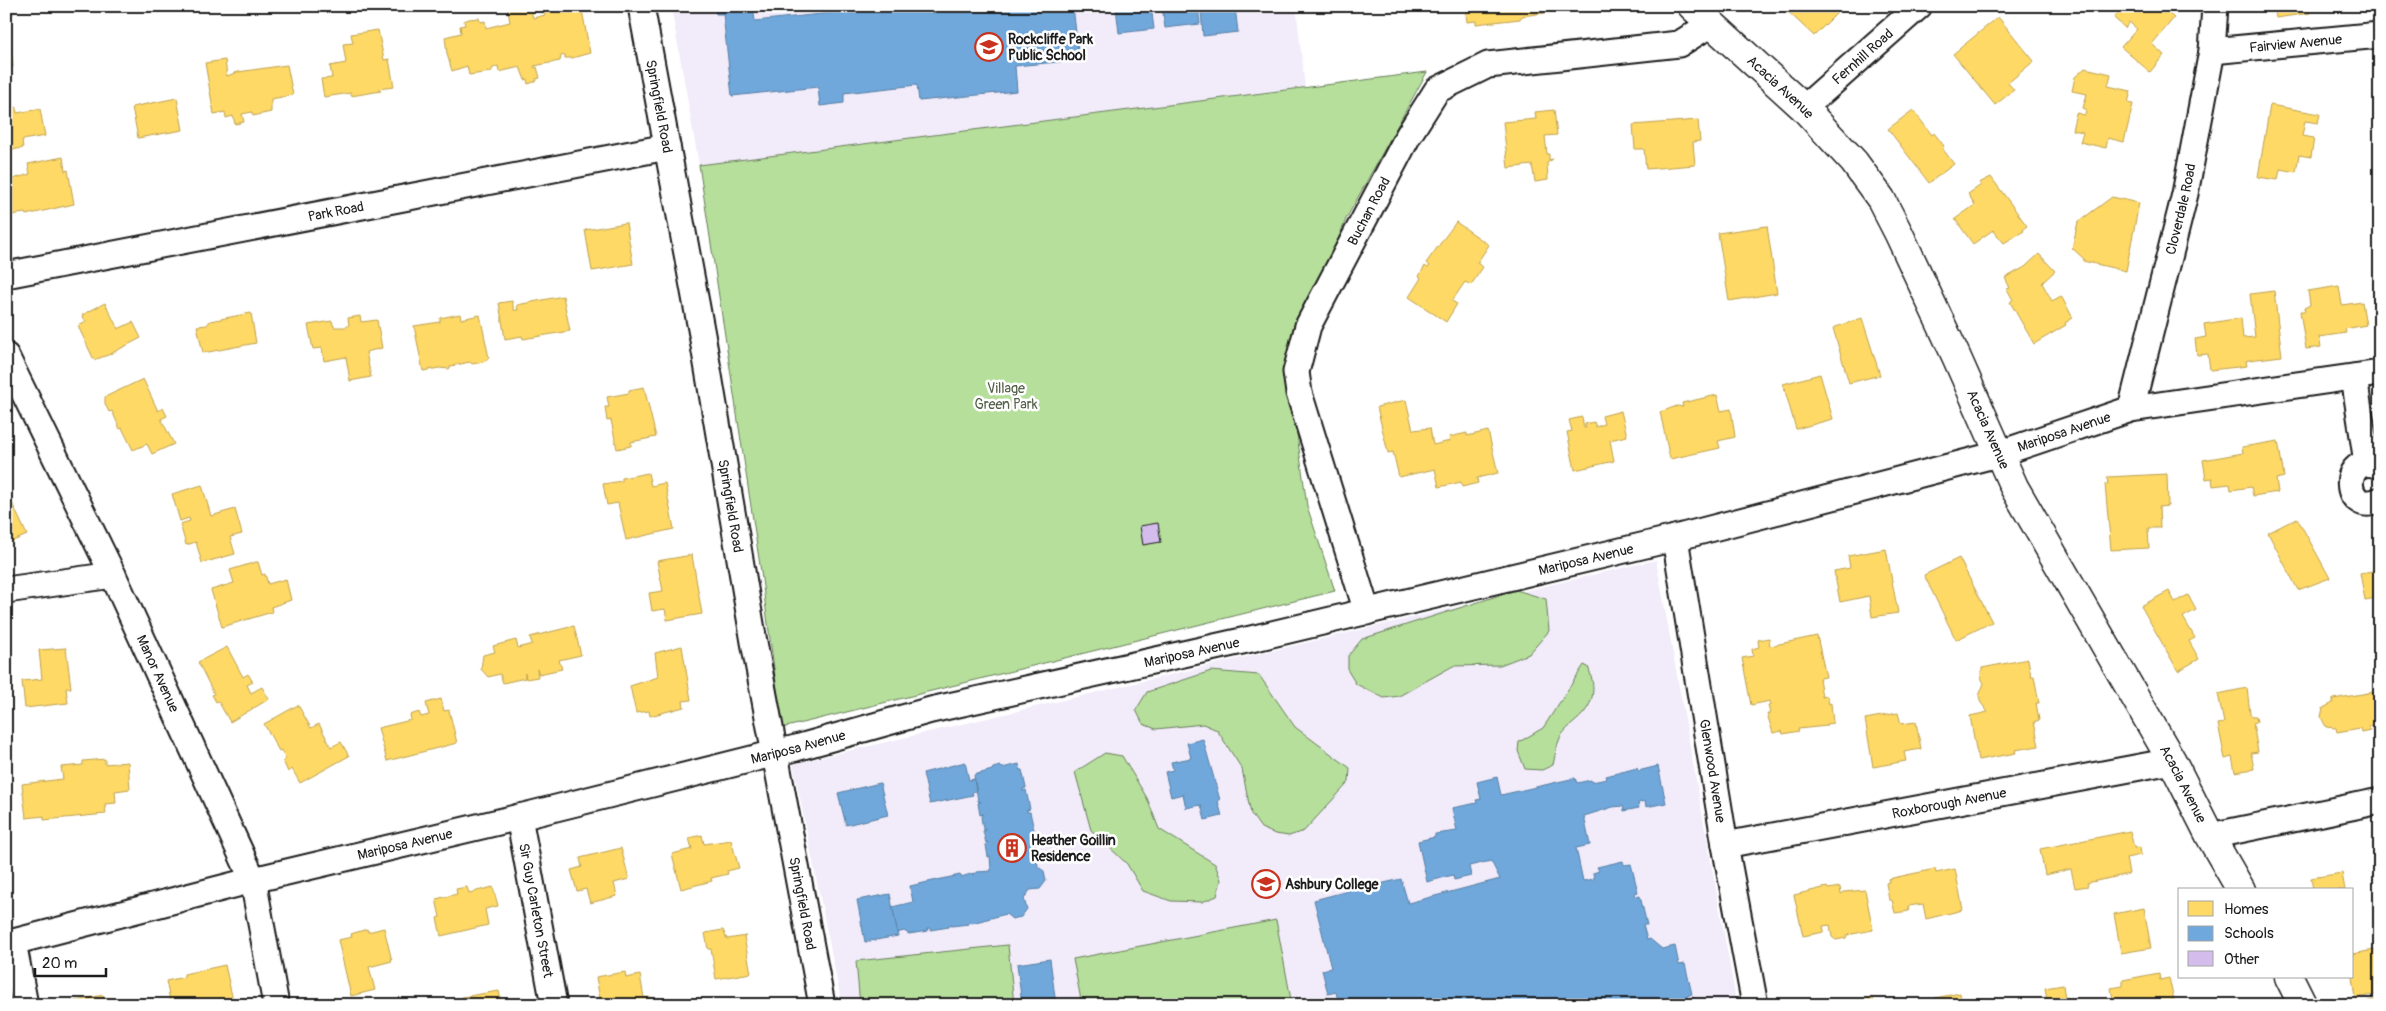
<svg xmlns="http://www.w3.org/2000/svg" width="2386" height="1011" viewBox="0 0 2386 1011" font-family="Pangolin,sans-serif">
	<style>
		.built { fill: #f2ebfa }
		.green { fill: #b6df9b; stroke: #697e5c }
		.homes { fill: #ffd966; stroke: #bba050 }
		.schools { fill: #6fa8dc; stroke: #567ea2 }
		.building { fill: #d4bded; stroke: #1c1c1c }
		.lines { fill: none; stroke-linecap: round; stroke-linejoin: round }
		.minor-casing { stroke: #1c1c1c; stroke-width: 29 }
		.tertiary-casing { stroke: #1c1c1c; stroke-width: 31 }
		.minor { stroke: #fff; stroke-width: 25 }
		.tertiary { stroke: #fff; stroke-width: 28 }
		.labels { text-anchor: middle; stroke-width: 5; stroke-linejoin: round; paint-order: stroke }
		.poi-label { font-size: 14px; font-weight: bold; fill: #1c1c1c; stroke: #fff; text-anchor: start }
		.street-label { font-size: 14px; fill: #1c1c1c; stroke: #fff }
		.park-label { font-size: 14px; fill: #526048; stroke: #fff }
	</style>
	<rect width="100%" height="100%" fill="#fff"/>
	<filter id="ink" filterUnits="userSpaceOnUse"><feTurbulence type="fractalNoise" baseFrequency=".02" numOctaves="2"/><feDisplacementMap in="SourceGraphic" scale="10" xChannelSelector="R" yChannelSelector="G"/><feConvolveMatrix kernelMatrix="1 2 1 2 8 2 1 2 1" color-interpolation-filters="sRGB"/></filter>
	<g filter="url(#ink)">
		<g class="built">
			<path d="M671,6h625l9,82 -606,77z"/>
			<path d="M1656,560l81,445h-895l-49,-241z"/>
		</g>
		<g class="green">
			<path d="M1427,72l-81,147 -58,150 19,137 28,85 -553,137 -21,-156 -62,-407z"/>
			<path d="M1516,590l30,9 3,32 -20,23 -29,11 -47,1 -54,30 -15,2 -28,-14 -8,-13v-15l14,-17z"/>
			<path d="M1584,665l4,2c7,17 8,33 -6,48 -7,8 -17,13 -22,23 -4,8 -5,19 -7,27l-11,5 -17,-1 -7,-18 1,-9 24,-14z"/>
			<path d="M1211,671l48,4 36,52 55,41 -1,14 -45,49 -15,5 -14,-2 -14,-6 -10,-14 -9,-45 -25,-39 -14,-6 -47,5 -13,-5 -7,-14 11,-18z"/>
			<path d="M1105,753l17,3 25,42 12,31 56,35 6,16 -4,16 -15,6 -31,-1 -28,-10 -16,-27 -36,-34 -16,-58z"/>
			<path d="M1276,920l16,85h-210l-9,-46z"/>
			<path d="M1008,945l6,60h-154l-4,-44z"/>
		</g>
		<g class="homes">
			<path d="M6,6h6l1,9 -7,1z"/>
			<path d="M507,6h23l3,12 12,-3 -2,-9h42l1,3 -4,1 8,43 -18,5h-7v-3l-4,1 -1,5 -26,5 1,2 2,-1 3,11 -4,1 1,2 -9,3 -1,-5 -2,1 -5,-13 -21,5 -1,-6 -5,2 -2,4 -22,3 -2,-9 -15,5 -5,-17 -2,-17 16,-4 -1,-7 5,-1 -1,-4 5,-2 10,-1 1,4 5,-1 1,7 24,-6z"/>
			<path d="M1332,6h50v1l-49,5z"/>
			<path d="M1465,6h93v3l-13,1v3l-23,3 -2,3 -44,5v-3l-9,1z"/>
			<path d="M1782,6h52l5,5 -25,25z"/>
			<path d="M2124,6h36l14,12 -22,26 12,11 -14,17 -29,-25 16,-18 -8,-7 -4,6 -11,-10z"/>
			<path d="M2274,6h35l1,7 -34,5z"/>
			<path d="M1998,17l36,44 -26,22 6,7 -19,15 -42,-51z"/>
			<path d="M378,30l6,30 5,-1 5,28 -16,2 3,2 -30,5v-3l-27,4 -3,-18 11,-1 -2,-12 16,-3 -3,-19 10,-1 -2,-9z"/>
			<path d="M10,40l3,27 -7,1v-27z"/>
			<path d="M225,60l2,16 11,-4 49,-7 6,30 -22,4v13l-18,4 -1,-4 -10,2 2,8 -9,2 -2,-8 -7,2 -1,-6 -11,2 -9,-51z"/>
			<path d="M2085,68l26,6 -3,12 23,5 -3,12 5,1 -9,38 -16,-4 -2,10 -26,-6 3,-10 -11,-2 4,-17 9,2 1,-6 -3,-1 4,-14 -15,-3 3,-14z"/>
			<path d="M177,98l6,32 -45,8 -6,-31z"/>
			<path d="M2270,105l50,9 -2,9 -13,-2 -3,15 12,2 -3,19 -12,-2 -3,17 -16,-3 -2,11 -20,-3z"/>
			<path d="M16,107l1,6 23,-4 5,27 -23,4 1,8 -17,3v-43z"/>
			<path d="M1554,110l3,25 -12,1 2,18h2v6l4,-1 -6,4 1,17 -13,2 -3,-17 -24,3 -5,-46 33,-3 -1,-7z"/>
			<path d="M1913,110l19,25 2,-2 10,13 -2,2 12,16 -25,19 -41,-54z"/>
			<path d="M1698,120l2,21 -7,1 2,23 -49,4 -2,-20h-9l-2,-24z"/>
			<path d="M63,157l2,14 3,-1 6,34 -48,11 -1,-2 -14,2 -5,-16v-18l24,-7 -2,-10z"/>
			<path d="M1991,177l36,49 -4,3 1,2 -20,12 -11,-13 -20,14 -18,-25 20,-14 -7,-11 13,-9 -2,-2z"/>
			<path d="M2112,197l27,6 -13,68 -43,-10 1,-2 -12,-11 6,-26z"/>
			<path d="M1456,222l33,23 -12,18 6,4 -12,18 -6,-3 -13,19 5,3 -11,18 -37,-25 12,-19 -2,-2 6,-10 3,2 2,-2 -4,-3z"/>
			<path d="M626,223l7,41 -41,7 -7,-41z"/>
			<path d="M1767,226l10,67 -48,8 -11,-68z"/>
			<path d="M2039,254l16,17 -13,12 10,18 9,-5 12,22 -8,5 1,2 -32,19 -24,-42 3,-2 -6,-11 3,-1 -5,-10 20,-11z"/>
			<path d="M2339,286l3,19 20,-3 4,23 -21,4 1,4 -27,4 2,10 -15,2 -6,-38h5l-1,-3 6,-3 -2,-14z"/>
			<path d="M2274,291l8,65 -33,4 -3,1 1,5 -37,4 -2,-16 -11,1 -2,-16 11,-2 -2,-13 37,-6 2,20 12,-1 -5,-43z"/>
			<path d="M563,296l7,35 -47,8 -1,-3 -17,3 -6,-36 13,-2 2,9h4l-1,-5z"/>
			<path d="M105,303l13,26 15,-7 8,16 -33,17 -14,5 -16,-34 8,-4 -4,-7z"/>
			<path d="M251,313l5,30 -53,10 -6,-27 10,-1 3,-4z"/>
			<path d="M460,314l1,5 19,-4 9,43 -6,4 -11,2 -2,-2 -19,4 -2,3 -10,-1 -16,3 -9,-45 26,-4v-4z"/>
			<path d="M360,316l1,6 16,-2 5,28 -16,4 5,25 -21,4 -4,-24 -22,4 -2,-13 -9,1 -5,-24 24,-4 2,6h12l3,-2 -1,-7z"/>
			<path d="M1862,318l18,57 -31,8 -16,-55z"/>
			<path d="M1820,374l13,45 -37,10 -13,-45z"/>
			<path d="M143,379l15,32 5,-3 4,8 -6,3 13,25 -22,10 -5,-10 -14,6 -11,-22 -2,1 -8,-18 -3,1 -4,-8v-7z"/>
			<path d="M644,387l12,50 -25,5v4l-14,3 -6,-29 -4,1 -2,-14h4l-2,-10 22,-4v-3z"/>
			<path d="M1717,395l4,16 10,-2 4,28 -17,4 2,7 -50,11 -10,-47 17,-6 6,1 -1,-4z"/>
			<path d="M1406,400l7,30 17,-2 3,17 17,-4 -1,-4 18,-4v3l21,-5 10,42 -21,5 1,5 -16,4 -1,-5 -22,5 -4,-18 -36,8 -6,-25 -5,1 -11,-46z"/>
			<path d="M1621,411l6,25 -17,4 4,21 -39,9 -8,-38 5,-1 -3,-11 13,-3 2,11h2l-1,-4 9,-2 2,5 8,-3 -2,-8z"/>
			<path d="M2278,441l6,36 -8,2 2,13 -25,4 -2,-9 -20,3 -1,-6 -17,2 -1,-8 -6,1 -3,-19 40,-7 -1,-6z"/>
			<path d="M648,473l3,13 14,-3 9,46 -48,11 -8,-37 -11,2 -4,-21 19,-3v-3z"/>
			<path d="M2167,474l1,32 -9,1 1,21h-12l1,20 -38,2 -6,-66h3l-1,-7z"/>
			<path d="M202,485l9,31 24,-7 7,25 -12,3 5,17 -33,9 -6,-21 -10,3 -6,-21 10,-3 -1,-3 -9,3 -8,-27z"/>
			<path d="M6,490l21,45 -21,9z"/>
			<path d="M2297,518l33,60 -32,12 -30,-57z"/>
			<path d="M1886,549l12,64 -26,4 -3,-21 -29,6 -6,-31 16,-3 -2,-12z"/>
			<path d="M692,555l10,59 -35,6 -2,-11 -13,2 -3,-18 14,-2 -6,-30z"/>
			<path d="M1959,558l33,64 -36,18 -32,-65z"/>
			<path d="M256,562h2l4,13 3,-1 3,10 18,-5 5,21 -20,7 1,5 -50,15 -11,-37 23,-7 -4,-13z"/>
			<path d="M2380,570v33l-2,1 -1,-6 -12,2 -5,-27z"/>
			<path d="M2169,591l6,11 13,-7 8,15 -13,7 12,21 -6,3 10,18 -21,12 -37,-65z"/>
			<path d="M574,626l7,29 -22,5 3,9 -23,5 -2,-5 1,8 -12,2 -1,-6v5l-22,5 -3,-9 -12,3 -7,-8 2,-14 12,-3 -2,-6 23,-6 2,8 14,-4 -2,-7z"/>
			<path d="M1817,636l9,41 -7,1 3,19 5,-1 2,8 2,-1 2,20 -7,1 1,2 -29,3 1,2 -16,3 -1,-3 -9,2 -6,-19h3l-2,-9h3l-1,-4 -19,4 -9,-47 11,-2 -1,-7 7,-2 -1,-7 11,-2 1,8z"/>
			<path d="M682,646l9,54 -8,1 1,6 -34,9 -1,-5 -13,2 -6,-27 28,-9 -3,-24z"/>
			<path d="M227,647l16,30 5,-3 5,8 -6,3 4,8 11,-6 7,12 -39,23 -12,-21 -2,1 -4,-7 2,-1 -16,-32z"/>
			<path d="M66,648l5,40h-5l2,15 -43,5 -3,-27 20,-2 -3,-29z"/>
			<path d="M2028,659l3,17h3l5,27h-3l3,17 -5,2 5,24 -24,4 1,3 -38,7 -8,-44 18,-4 -7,-9 -2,-7 5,-13 -3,-5 1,-10z"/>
			<path d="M2247,688l3,25 2,4h4l1,5 -4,1 5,29 -7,1 3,16 -19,3 -3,-15 -7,2 -7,-35 6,-1 -6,-29z"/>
			<path d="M2374,692l6,22v11l-11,1 1,4 -9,2 -1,-4 -23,4 -1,-4 -10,-1 -5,-10 2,-9 10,-5v-4z"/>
			<path d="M441,699l3,12 5,-1 8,33 -70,18 -9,-33 33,-8 -1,-5 9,-3 2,5 8,-2 -3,-12z"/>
			<path d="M298,705l13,23 8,-4 12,23 10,-5 8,14 -49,27 -8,-14 -4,3 -5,-11 3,-2 -5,-9 -2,1 -15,-27z"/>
			<path d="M1898,713l3,11 15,-2 5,27 -17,3 2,9 -33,6 -8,-48z"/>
			<path d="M105,759v5l23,-2 2,27 -15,2 1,12 -11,1 1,10 -62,6v-4l-18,2 -4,-34 41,-5 -2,-12 22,-2v-4z"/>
			<path d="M2130,831l4,17 6,-1 1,8 -15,3 3,16 -42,9 1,3 -13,2 -4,-19 -26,6 -5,-26z"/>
			<path d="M702,835l2,9 27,-4 8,28 -12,3 1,3 -17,4 1,3 -31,8 -9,-35 20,-5 -3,-11z"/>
			<path d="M621,848l8,31 -15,4 3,13 -27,7 -4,-14 -9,2 -6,-21 11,-3 -2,-9z"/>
			<path d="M1935,869l1,4 19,-4 8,41 -37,9 -3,-15 -15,2 1,5 -14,2 -3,-13h-3l-3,-17 3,-1 -1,-3z"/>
			<path d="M2342,873l3,17h-32l-2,-12z"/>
			<path d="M467,887l2,6 24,-6 5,19 -13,3 3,16 -47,11 -4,-18 3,-1 -4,-18 21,-5 -1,-5z"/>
			<path d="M1827,887l1,2 12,-2 1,7 3,-2 21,-2 8,40 -26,5 -1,3 -10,2 -4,-3 -2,-12 -7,1 1,6 -21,4 -9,-41z"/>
			<path d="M2144,908l7,40 -30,5 -7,-39z"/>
			<path d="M384,928l8,33 -23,6 6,23 -24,6 -13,-56 14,-3 -1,-3 16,-5 1,3z"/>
			<path d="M723,930l4,9 19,-3 -2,1 7,36 -35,6 -5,-30h-3l-3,-16z"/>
			<path d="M2380,949v45l-25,4 -3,-21v-23z"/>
			<path d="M225,965l9,40h-24l-2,-6 -14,4v2h-23l-5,-24 18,-4v-3z"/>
			<path d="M625,972l1,6 14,-3 4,23 7,-1 1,8h-51l-5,-28z"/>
			<path d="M2159,973l1,7 9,-2 5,22 -19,5h-41l-3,-17 12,-2v-6z"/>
			<path d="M2063,985l3,20h-43l24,-4 -2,-13z"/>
			<path d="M499,991l3,14h-38l-2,-8z"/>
			<path d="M1960,993l2,12h-26l-1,-7z"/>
			<path d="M103,995l1,7 12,-2 1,5h-45l-1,-3z"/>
			<path d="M1873,998l1,7h-25v-2z"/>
			<path d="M2380,999v6h-11v-4z"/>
		</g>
		<g class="schools">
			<path d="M715,6h38l2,15 94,-10 -1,-5h225l6,54 -64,6 2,25 -98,10 -2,-16 -73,8v10l-24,3 -2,-19 -86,9 -9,-82h-7z"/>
			<path d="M1151,6l3,23 -35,4 -3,-26z"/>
			<path d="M1162,6h36l2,18 -35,4z"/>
			<path d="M1235,7l3,25 -35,4 -2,-25z"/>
			<path d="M1203,739l17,61 -2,1 4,15 -17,4 -4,-15 -15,3 -3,-14 -12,3 -6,-25 8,-2 -2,-8 20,-4 -4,-15z"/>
			<path d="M965,762l4,18 5,-1 2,12 -4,1 1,3 -43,9 -7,-31z"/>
			<path d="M1019,764l1,6h2l4,18 -3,1v2l3,-1 4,19 -3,1v2h3l4,18 -3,3 3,-1 4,35 6,4 2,10 -6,8 -10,1 -6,9 3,10 -6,8 -9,2 -6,-5 -34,9 -1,-2h-2v3l-18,2v-2l-2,3 -19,3v-2h-3l1,3 -19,3 -5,-3 -7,2 -5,-26 21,-5 -3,-16 50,-11 1,2 13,-4v2l2,-3 15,-1 -1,-15 -2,1 -2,-12 2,-3 -2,1 -3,-12 3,-1 -3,-1 -2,-12 2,-3 -3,1 -2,-12 3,-1 -3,-1 -4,-26 18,-5 1,-2 7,-2 2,2z"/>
			<path d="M1658,766l8,37 -20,4 -1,-6 -7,2 1,5 -15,3 -1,-5 -10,1 -29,9 6,29 -14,3 7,33 11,-2 -1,-6 6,-2 -2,-4 26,-6 1,4 7,-1 7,28 -3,1 1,4 4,-1 7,29h-4l4,15 3,-1 12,10 13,-3 4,19 6,-1 7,30 -5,2 1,3 5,-2 2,8h-356l-3,-13 -8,2 -6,-24 9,-2 -17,-68 34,-9v-3l18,-4 1,3 34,-8 7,24 92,-24 -9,-18 -22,5 2,10 -17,4 -1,-5 -26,7 -9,-41 17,-4v-3l22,-3 -5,-23 25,-5 -1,-3 5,-1 -4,-17 20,-5 4,18 74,-17 2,5 14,-3 1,2 15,-3 -1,-3 31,-8 1,3z"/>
			<path d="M880,783l8,32 -42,10 -8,-32z"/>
			<path d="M890,894l8,42 -33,6 -8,-42z"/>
			<path d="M1050,959l6,46h-34l-5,-41z"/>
		</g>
		<path class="building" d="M1158,523l3,19 -18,3 -3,-19z"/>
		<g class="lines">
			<defs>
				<g id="minor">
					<path id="s1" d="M641,6l62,334 51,302 68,363"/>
					<path id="s2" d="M2212,51l168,-16"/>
					<path id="s3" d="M1804,108l115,-102"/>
					<path id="s4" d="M6,275l661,-128"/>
					<path id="s5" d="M6,356l107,219 140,305 23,125"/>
					<path d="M2354,377l13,86"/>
					<path id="s6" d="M2131,409l54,-215 27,-143 3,-45"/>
					<path d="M2380,466c-41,-16 -38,52 0,34"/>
					<path id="s7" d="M1675,538l50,307 30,160"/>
					<path d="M6,590l107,-15"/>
					<path id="s8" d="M1367,612l-68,-219 -3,-21 12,-46 100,-190 29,-46 51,-25 191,-21 32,-20"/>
					<path id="s9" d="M519,817l35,188"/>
					<path d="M2210,836l170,-35"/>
					<path id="s10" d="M1725,845l447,-84"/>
					<path id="s11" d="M6,942h7l240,-62 279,-66 264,-66 135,-38 320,-71 424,-101 323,-84 133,-45 249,-36"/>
					<path d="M13,942l12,63"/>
				</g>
				<g id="tertiary">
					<path id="s12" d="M1692,6l112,102 50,54 27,37 18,35 57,122 58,131 158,274 38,75 31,54"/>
					<path d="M2289,977l14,28"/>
				</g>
			</defs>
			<use href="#minor" class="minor-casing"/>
			<use href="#tertiary" class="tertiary-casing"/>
			<use href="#minor" class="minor"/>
			<use href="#tertiary" class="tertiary"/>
		</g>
	</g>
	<defs>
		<symbol id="school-ring" viewBox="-11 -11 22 22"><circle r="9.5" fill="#fff" stroke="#c8321e" stroke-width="1.5"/><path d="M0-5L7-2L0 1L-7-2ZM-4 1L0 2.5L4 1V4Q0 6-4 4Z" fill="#c8321e"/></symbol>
		<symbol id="building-ring" viewBox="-11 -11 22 22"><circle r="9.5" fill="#fff" stroke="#c8321e" stroke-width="1.5"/><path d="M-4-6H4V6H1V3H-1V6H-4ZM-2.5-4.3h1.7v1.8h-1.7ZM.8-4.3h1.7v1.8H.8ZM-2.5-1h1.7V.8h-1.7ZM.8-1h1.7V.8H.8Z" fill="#c8321e"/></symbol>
	</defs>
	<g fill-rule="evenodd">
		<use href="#school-ring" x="973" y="31" width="32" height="32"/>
		<use href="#building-ring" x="996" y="832" width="32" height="32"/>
		<use href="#school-ring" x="1250" y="868" width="32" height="32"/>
	</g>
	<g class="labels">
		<g class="poi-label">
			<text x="1008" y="44">Rockcliffe Park<tspan x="1008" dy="16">Public School</tspan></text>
			<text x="1031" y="845">Heather Goillin<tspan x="1031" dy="16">Residence</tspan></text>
			<text x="1285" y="889">Ashbury College</text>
		</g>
		<g class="street-label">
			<text dy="5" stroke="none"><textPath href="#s2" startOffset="84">Fairview Avenue</textPath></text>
			<text dy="5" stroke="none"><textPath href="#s3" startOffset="78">Fernhill Road</textPath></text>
			<text dy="5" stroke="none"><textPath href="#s12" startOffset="120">Acacia Avenue</textPath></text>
			<text dy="5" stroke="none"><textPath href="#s1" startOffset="102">Springfield Road</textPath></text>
			<text dy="5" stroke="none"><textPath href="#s6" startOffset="206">Cloverdale Road</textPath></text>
			<text dy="5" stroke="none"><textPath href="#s4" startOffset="336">Park Road</textPath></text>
			<text dy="5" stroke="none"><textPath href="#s8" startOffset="428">Buchan Road</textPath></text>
			<text dy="5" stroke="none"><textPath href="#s12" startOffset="525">Acacia Avenue</textPath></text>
			<text dy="5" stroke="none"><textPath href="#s11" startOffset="2121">Mariposa Avenue</textPath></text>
			<text dy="5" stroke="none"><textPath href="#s1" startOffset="508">Springfield Road</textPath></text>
			<text dy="5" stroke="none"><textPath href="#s11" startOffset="1626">Mariposa Avenue</textPath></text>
			<text dy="5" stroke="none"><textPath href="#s11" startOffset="1221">Mariposa Avenue</textPath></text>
			<text dy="5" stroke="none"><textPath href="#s5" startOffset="352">Manor Avenue</textPath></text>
			<text dy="5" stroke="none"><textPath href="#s11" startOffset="816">Mariposa Avenue</textPath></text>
			<text dy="5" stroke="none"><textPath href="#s7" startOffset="236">Glenwood Avenue</textPath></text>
			<text dy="5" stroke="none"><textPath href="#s12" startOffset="930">Acacia Avenue</textPath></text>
			<text dy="5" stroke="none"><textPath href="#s10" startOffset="228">Roxborough Avenue</textPath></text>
			<text dy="5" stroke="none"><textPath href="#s11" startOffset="411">Mariposa Avenue</textPath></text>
			<text dy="5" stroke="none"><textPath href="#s1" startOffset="912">Springfield Road</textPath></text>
			<text dy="5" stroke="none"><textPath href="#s9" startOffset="95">Sir Guy Carleton Street</textPath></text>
		</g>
		<g class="park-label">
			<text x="1006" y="393">Village<tspan x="1006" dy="16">Green Park</tspan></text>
		</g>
	</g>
	<rect width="2386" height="1011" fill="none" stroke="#fff" stroke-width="25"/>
	<rect x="12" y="12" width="2361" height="986" fill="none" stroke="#1c1c1c" stroke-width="2" filter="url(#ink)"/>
	<rect x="2178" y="888" width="175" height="90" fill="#ffffff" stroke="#a4a4a4"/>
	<rect x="2188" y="901" width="25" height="15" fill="#ffd966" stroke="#a4a4a4"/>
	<text x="2224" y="914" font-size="15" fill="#1c1c1c">Homes</text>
	<rect x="2188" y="926" width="25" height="15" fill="#6fa8dc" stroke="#a4a4a4"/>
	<text x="2224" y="938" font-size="15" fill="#1c1c1c">Schools</text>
	<rect x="2188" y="951" width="25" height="15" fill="#d4bded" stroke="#a4a4a4"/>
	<text x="2224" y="964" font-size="15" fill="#1c1c1c">Other</text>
	<path d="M35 968v8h71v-8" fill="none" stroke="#1c1c1c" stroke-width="2.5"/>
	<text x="42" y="968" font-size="15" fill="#1c1c1c" stroke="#ffffff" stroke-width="4" paint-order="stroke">20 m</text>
</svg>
